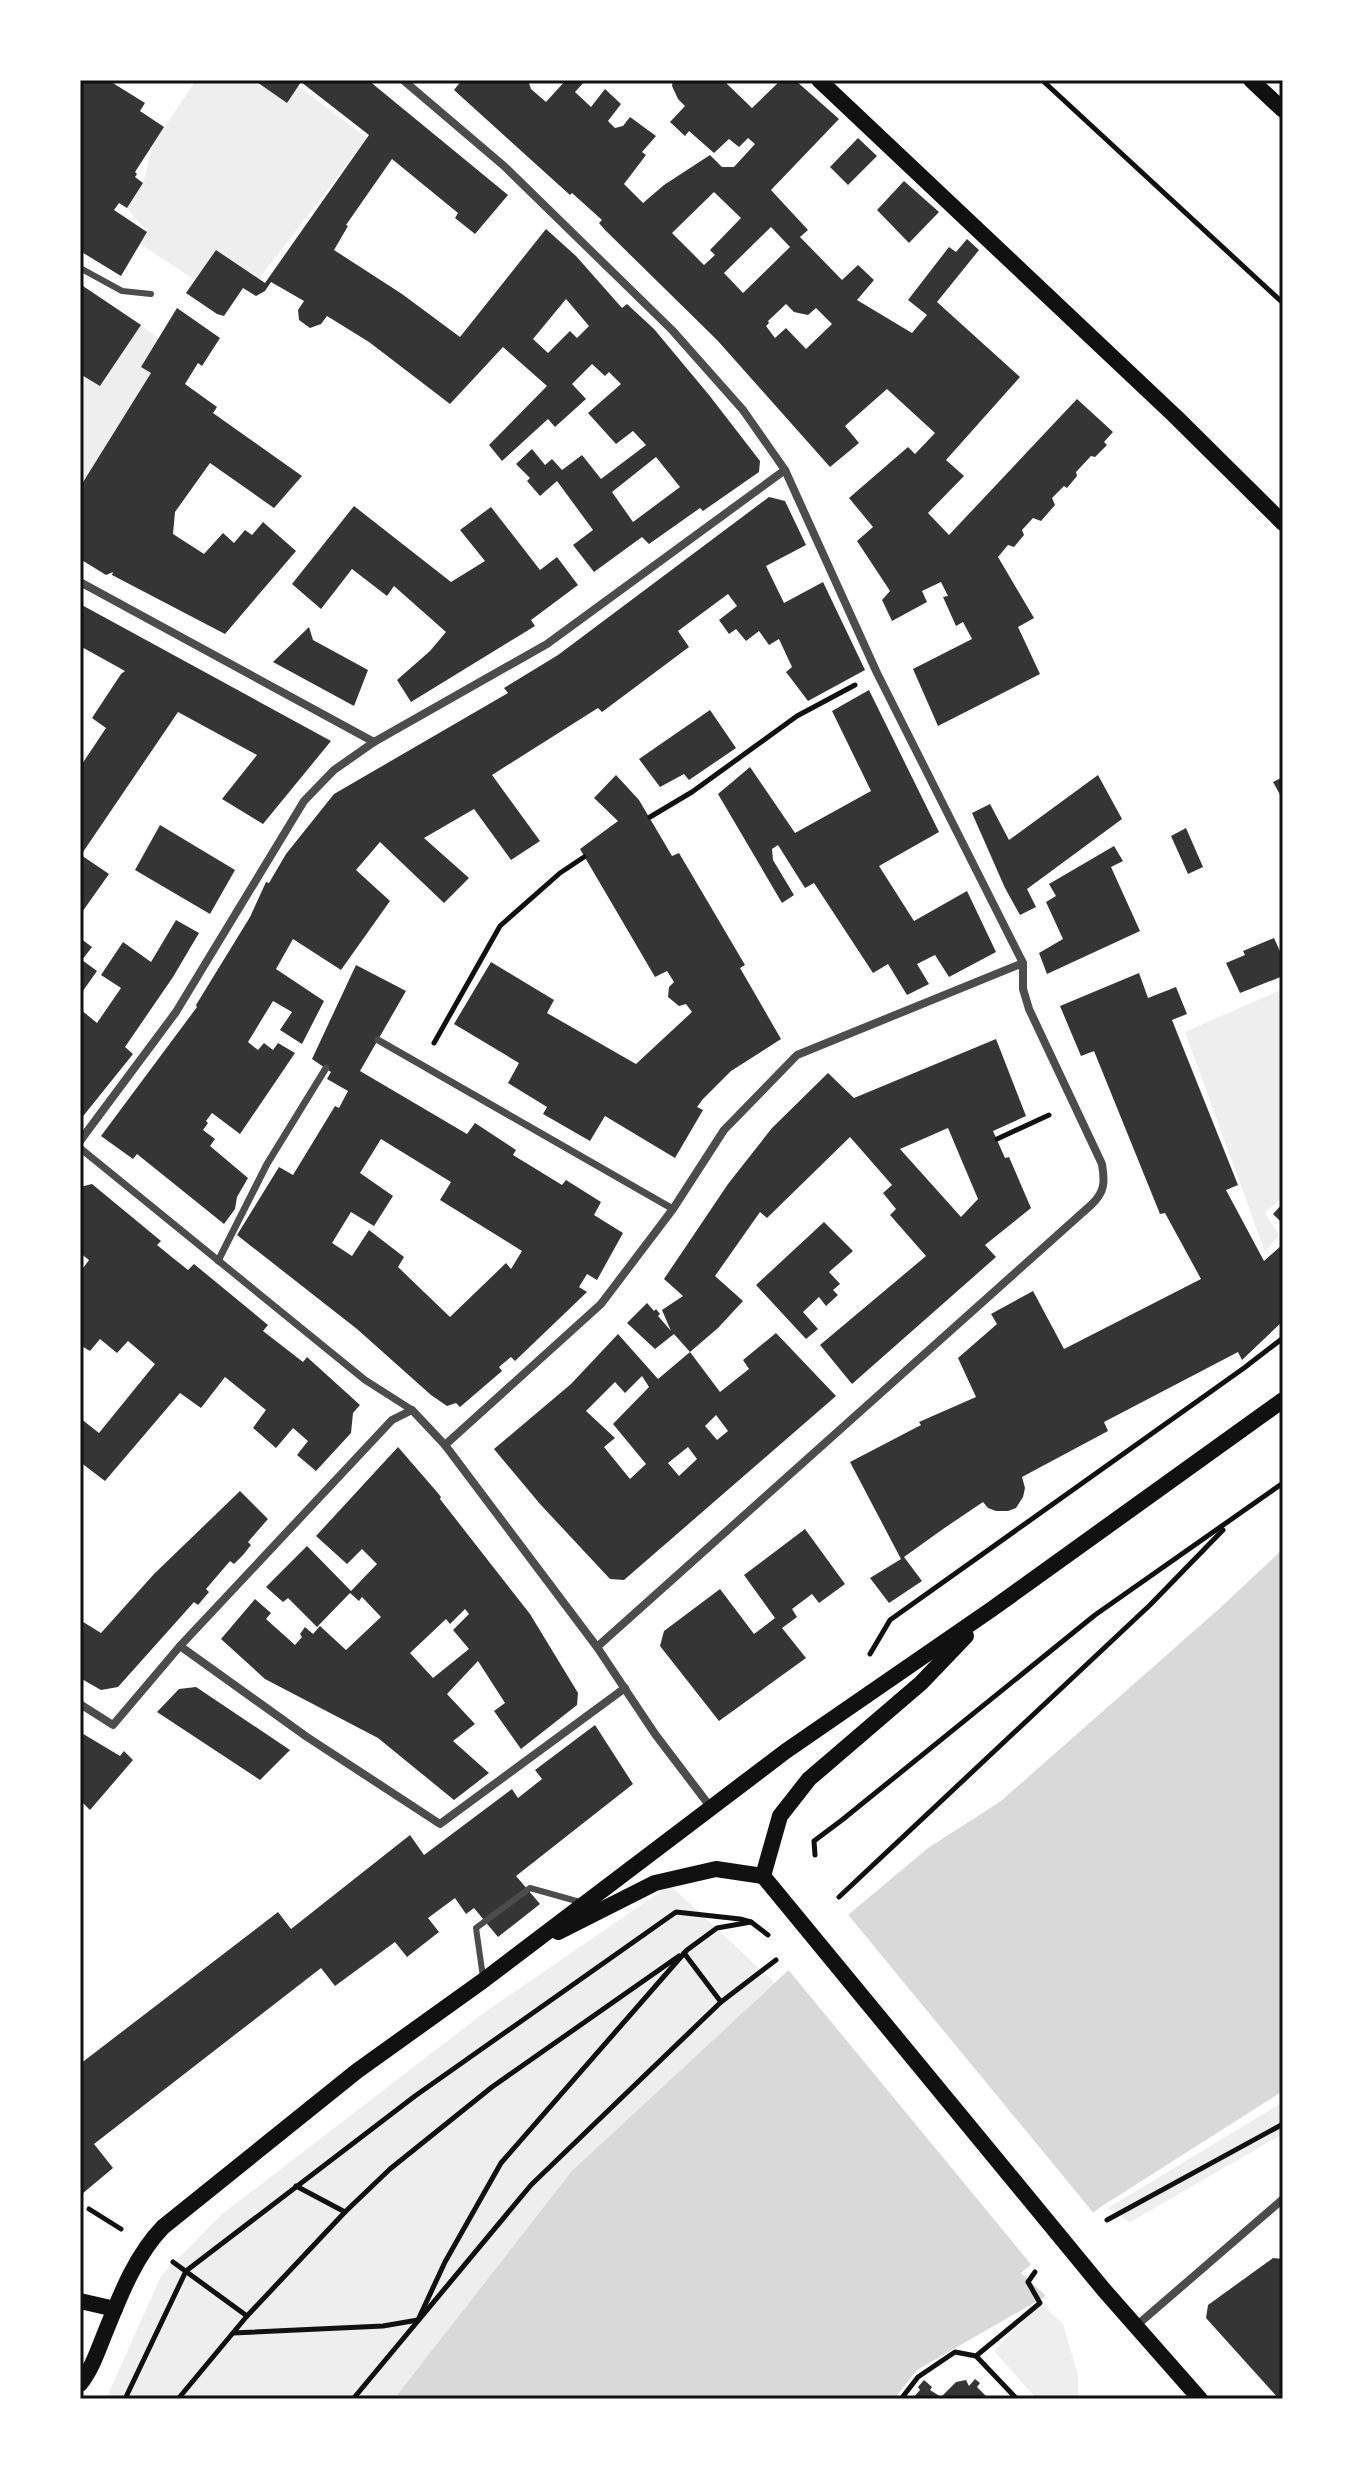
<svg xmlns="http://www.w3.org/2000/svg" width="1363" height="2479" viewBox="0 0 1363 2479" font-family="'Public Sans',sans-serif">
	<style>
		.green { fill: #eee }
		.water { fill: #d9d9d9 }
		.pier { fill: #fff }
		.building { fill: #353535; fill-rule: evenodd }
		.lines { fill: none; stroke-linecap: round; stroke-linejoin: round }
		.path { stroke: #111; stroke-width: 5 }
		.service { stroke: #4c4c4c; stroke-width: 6 }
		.pedestrian { stroke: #4c4c4c; stroke-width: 7 }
		.minor { stroke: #4c4c4c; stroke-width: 8 }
		.secondary { stroke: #111; stroke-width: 16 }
		.neatline { fill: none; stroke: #111; stroke-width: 3 }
	</style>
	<rect width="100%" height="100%" fill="#fff"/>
	<g class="green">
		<path d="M196,80h58l33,23 11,-17 69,52 -108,141 -43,-29 -21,30 -55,-36 7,-12 -20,-24 16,-25 10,-39z"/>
		<path d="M141,325l18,14 -18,28 10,6 -71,114v-113l21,12z"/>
		<path d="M1283,989v208l-18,16 14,22 -14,17 -80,-220z"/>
		<path d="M672,1887l103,96 -203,189 -178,227h-288l55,-123 60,-61 264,-203 178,-122z"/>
		<path d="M1283,2102v32l-153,88 -22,-14z"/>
		<path d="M1040,2303l23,21 15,51v24h-41l-43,-48z"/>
	</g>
	<path class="water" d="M1283,1549v542l-184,117 -78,65 25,23 -129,74 -23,29h-500l178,-228 276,-256 80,-67 73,-47 219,-193z"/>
	<path class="pier" d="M845,1911l251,305 -62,52 -248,-301z"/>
	<g class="building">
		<path d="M80,80h28l37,23 -5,8 24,16 -29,45 2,2 -2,3 8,6 -16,25 -8,-5 -5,7 33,22 -26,44 -41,-25z"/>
		<path d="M254,80h114l140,115 -33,39 -20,-16 3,-5 -66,-54 -46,66 2,1 -14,24 68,44 58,43 86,-108 30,27 46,52 5,-4 27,25 55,66 51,66 -1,11 -56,39 -3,-3 -51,36 -7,-7 -48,35 -21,-27 20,-15 -36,-49 -17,15 -13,-15 3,-3 -14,-14 16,-15 13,16 7,-6 10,11 20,-15 19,24 45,-34 -13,-14 -17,13 -28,-31 33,-29 -12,-12 -4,4 -13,-12 -20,20 14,15 -31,28 -7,-8 -46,42 -13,-16 58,-59 -44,-39 -53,57 -81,-62 -42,-26 -6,8 -11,4 -11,-8 -1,-10 6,-9 -33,-19 -6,9 -9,5 -13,-8 -19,28 -7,-2 -31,-21 30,-43 49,33 104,-148 -68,-53 -14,21zM566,299l23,27 -12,12 -7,-7 -22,22 -15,-14zM656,457l24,30 -47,35 -21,-30z"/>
		<path d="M462,80h66l3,9 15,13 20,-22h20l-11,12 16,15 14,-18 16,15 -13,17 7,7 8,-2 7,-9 26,19 -14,16 4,3 -22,29 19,19 21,-18 46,-30 12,12h12l21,-23 -7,-6 -9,9 -10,-8 -15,14 -25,-22 -4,5 -15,-14 15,-16 -7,-7 -6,-13 1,-6h50l29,28 29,-28h14l44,39 -68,71 37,40 -8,7 42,43 16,-15 16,15 -17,20 55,33 15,-18 -19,-15 41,-53 7,5 11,-13 12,11 -42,52 83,75 -74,83 18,16 -36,37 21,22 128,-136 36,33 -9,10 3,3 -12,12 -4,-1 -15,16 1,4 -10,12 -3,-2 -12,12 3,7 -14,16 -8,-3 -11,12 2,5 -10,12 -6,-2 -10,12 36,61 -16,9 22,47 -102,52 -25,-57 59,-30 -9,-17 -7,4 -13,-29 5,-1 -7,-14 -19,9 5,11 -35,19 -10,-21 8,-9 -33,-50 16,-14 -24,-29 59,-51 7,7 20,-21 -48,-44 -42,37 14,17 -29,24 -113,-127 -112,-110 -6,-7 3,-3 -30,-27 -2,2 -116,-105zM714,192l27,26 -31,32 5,5 -11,10 -32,-32zM771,227l19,20 -47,46 -19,-20zM786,304l8,8 14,3 8,-7 16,16 -26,25 -20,-21 -11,10 -9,-12 3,-3 -1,-2z"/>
		<path d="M858,138l19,18 -29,29 -18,-18z"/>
		<path d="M904,181l35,31 -30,31 -32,-33z"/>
		<path d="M80,284l61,41 -41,61 -20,-12z"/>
		<path d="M177,308l43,30 -18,28 -4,-3 -13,21 32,23 -4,6 89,63 -28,32 -64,-45 -35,49 -2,22 31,20 19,-21 11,10 11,-13 7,5 11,-13 33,29 -71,83 -113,-59 1,-3 -7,3 -26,-16v-72l71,-114 -10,-6z"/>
		<path d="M769,497l16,4 21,44 -40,21 18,37 39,-21 42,88 -57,31 -22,-29 6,-5 -13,-28 -10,6 -10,-14 -13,10 -10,-12 -7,5 -10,-14 18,-14 -9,-12 -50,37 11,16 -87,65 -4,-4 -106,67 48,66 -29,19 -37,-51 -50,29 45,40 -25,25 -64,-61 -24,28 34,31 -49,69 -48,-31 -17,30 48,32 -22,43 -22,-14 12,-18 -19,-11 -25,41 10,8 6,-7 9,7 5,-7 17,10 -55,81 -28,-21 -6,8 2,2 -5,7 12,9 -5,7 38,32 -11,19 -2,12 -11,15 -87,-70 -4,5 -32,-23 96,-129 -1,-2 54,-88 16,-35 3,1 17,-29 48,-60 174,-101 -4,-5 54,-33z"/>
		<path d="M354,506l97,76 34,-21 -25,-31 31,-23 49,63 17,-13 21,28 -47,35 4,6 -124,76 -14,-22 33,-29 16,-19 -52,-46 -7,10 -35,-27 -31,40 -29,-25z"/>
		<path d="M80,604l251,137 -68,83 -41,-25 35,-44 -79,-43 -97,143 28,19 -29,41v-148l26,-39 -14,-10 29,-44 4,-3 -45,-25z"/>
		<path d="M309,627l4,13 55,30 -14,36 -81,-44z"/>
		<path d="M869,690l70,142 -60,34 35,55 53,-30 29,61 -47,25 -14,-22 -18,9 12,20 -22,11 -19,-31 -15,9 -59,-90 -9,5 -27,-43 -6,4 1,11 21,35 -12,8 -64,-109 32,-27 45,66 76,-42 -39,-80z"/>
		<path d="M710,710l26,38 -47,32 -5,-6 -24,13 -21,-28z"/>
		<path d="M616,775l23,25 33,56 7,-3 66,112 -5,3 41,71 -50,32 -28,28 -6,8 6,3 -28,48 -70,-42 -15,25 -47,-27 4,-7 -39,-24 11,-20 -65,-39 37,-62 63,38 -7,13 89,51 56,-52 -6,-8 -7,2 -11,-9 1,-10 5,-5 -7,-11 -12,6 -75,-128 38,-28 -24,-23z"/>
		<path d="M1098,775l24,44 -95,70 9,18 -16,8 -15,-27 -33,-75 18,-9 19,36z"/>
		<path d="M1283,777v23l-10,-18z"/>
		<path d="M160,825l75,45 -25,44 -75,-44z"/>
		<path d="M1186,828l17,39 -15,7 -17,-38z"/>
		<path d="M1114,846l9,15 -12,6 29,64 -93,43 -8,-21 24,-14 -17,-37 10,-6 -7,-12z"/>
		<path d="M176,920l23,13 -26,44 -48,70 8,7 -53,66v-111l17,14 24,-35 -20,-13 22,-33 28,20z"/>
		<path d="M80,938l12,9 -10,13 15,11 -17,24z"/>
		<path d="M1274,938l9,20v18l-43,17 -14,-30 19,-8 -2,-4z"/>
		<path d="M356,965l50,26 -46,80 107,63 8,-11 41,27 -3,5 49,30 4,-5 35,22 -7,13 29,18 -26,47 -10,-6 -8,13 8,5 -72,69 -4,-4 -12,10 3,4 -42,36 -4,-4 -9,3 -16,-11 -74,-66 -120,-94 42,-68 14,8 42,-69 4,2 9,-17 -21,-12 4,-7 -19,-13zM381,1139l70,43 -11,18 82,51 -11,18 -5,-6 -56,54 -52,-50 6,-10 -35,-27 -17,26 -20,-13 19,-31 23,14 19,-30 -33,-23z"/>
		<path d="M1139,973l9,25 28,-11 11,27 -15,6 66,165 -12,5 38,71 19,-17v77l-41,39 -4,-8 -134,70 4,9 -86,46 3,11 -2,9 -7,11 -8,3h-12l-8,-3 -5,-6 -40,27 -39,28 18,24 -33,22 -19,-25 31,-19 -51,-97 71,-37 -2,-3 57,-25 -18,-39 39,-34 -6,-10 42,-23 31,58 137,-70 -36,-66 -5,1 -66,-163 -13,5 -21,-50z"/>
		<path d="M996,1039l30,77 -33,15 12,27 4,-1 22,51 -46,37 11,12 -144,127 -32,-39 106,-89 -36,-41 6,-6 -13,-16 9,-8 -42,-48 -83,81 -7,-6 -45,64 28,25 -25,27 -28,24 -16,-18 -19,15 -28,-26 20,-20 7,8 2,-2 4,5 -2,2 13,15 -9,-21 21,-14 -19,-17 64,-95 44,-56 56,-55 26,25zM948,1128l30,71 -17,18 -61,-68z"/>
		<path d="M92,1184l69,57 -4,4 16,13 15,12 6,-6 74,61 -5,6 40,31 4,-5 53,48 -7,8 -2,20 -35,38 -19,-16 11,-14 -15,-13 -17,20 -23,-20 13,-18 -41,-33 -24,31 -21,-15 -75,88 -25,-19v-44l19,15 56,-69 -27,-23 -11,12 -17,-14 -10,12 -10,-6v-73l9,-12 -9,-7v-66z"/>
		<path d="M1283,1203v21l-10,-10z"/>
		<path d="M824,1222l29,29 -24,21 11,12 -7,6 5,5 -12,11 -7,-9 -16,15 15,17 -12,10 -50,-54z"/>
		<path d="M776,1333l60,63 -212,184 -14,-1 -70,-75 -46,-55 77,-65 47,-50 40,45 32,-27 30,40 29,-23 -6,-9zM642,1376l7,11 -36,37 33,40 -16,15 -26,-32 11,-9 -29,-27 29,-29 10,11zM716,1415l12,16 -11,9 -12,-14zM688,1447l9,12 -18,17 -11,-13z"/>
		<path d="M398,1447l39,45 4,5 -1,2 90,115 48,79 -1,12 -56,44 -27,-38 11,-8 -27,-42 -31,33 28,30 -22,17 36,32 -35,27 -76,-62 -113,-59 -44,-40 34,-40 16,14 -5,6 29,26 7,-8 -2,-3 5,-7 8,7 7,-8 26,24 35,-33 -19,-20 -3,4 -9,-8 -33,34 -29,-29 -5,4 -17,-15 41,-41 44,45 26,-27 -15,-15 -15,15 -31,-28zM465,1609l4,5 -16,16 16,19 -36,29 -23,-25 36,-34 4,5z"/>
		<path d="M240,1491l28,28 -20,23 3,3 -8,10 -9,9 -4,-3 -24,28 3,3 -11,13 -4,-3 -76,85 -17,3 -21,-12v-58l21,13 53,-59z"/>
		<path d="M805,1529l40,55 -26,19 -7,-9 -20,15 5,8 -15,11 24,30 -87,63 -59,-75 4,-15 56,-42 34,45 21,-16 -31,-43z"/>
		<path d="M196,1687l6,4 88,59 -30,30 -103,-68 22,-23z"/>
		<path d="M595,1725l38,59 -117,92 24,28 -42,33 -24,-29 -8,6 -11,-16 -27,20 11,14 -32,25 -12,-15 -60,44 -14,-18 -227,176 19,24 -31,26 -2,-3v-127l198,-152 13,17 119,-94 14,20 88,-66 6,9 24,-19 -7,-9z"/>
		<path d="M80,1732l40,24 4,-5 9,9 -43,50 -10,-10z"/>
		<path d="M1273,2258l10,1v140h-4l-73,-81 2,-13z"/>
		<path d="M975,2379l5,4 -3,4 12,12h-77l8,-9 -2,-3 6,-7 8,7 -2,3 11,7 15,-15 10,-2 3,6z"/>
	</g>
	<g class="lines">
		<g class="path">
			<path d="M1042,80l241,223"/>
			<path d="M650,817l42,-25 105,-76 58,-31"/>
			<path d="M434,1043l66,-117 60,-53 24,-16"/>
			<path d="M997,1139l52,-24"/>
			<path d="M870,1654l20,-34 354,-252 39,-30"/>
			<path d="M815,1855l-1,-14 28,-21 253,-205 188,-132"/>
			<path d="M839,1897l311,-292 73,-75"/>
			<path d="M684,1953l37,49"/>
			<path d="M296,2186l49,26"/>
			<path d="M89,2209l32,20"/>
			<path d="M1107,2220l176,-96"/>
			<path d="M173,2262l74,54"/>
			<path d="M233,2333l150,-7 35,-6 27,-58 56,-99 186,-213 30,-22 34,-6 17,13"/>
			<path d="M976,2356l64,-53 -12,-21 7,-10"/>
			<path d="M125,2399l61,-128 229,-175 261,-184 64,7 11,3"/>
			<path d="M178,2399l69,-83 98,-104 45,-43 102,-82 187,-131"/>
			<path d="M353,2399l178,-214 190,-183 55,-42"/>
			<path d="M901,2399l17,-22 37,-25 21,4 41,43"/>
		</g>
		<g class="service">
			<path d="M80,268l42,23 29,3"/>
			<path d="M483,1977l-7,-49 54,-40 50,14"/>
		</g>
		<g class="pedestrian">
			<path d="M378,1040l295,169"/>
			<path d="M80,1148l285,232 47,30"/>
			<path d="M218,1261l49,-97 59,-96"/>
		</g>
		<g class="minor">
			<path d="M403,80l101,86 168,164 71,80 42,60 92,203 146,290v26l6,20 73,155c3,18 3,28 -11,41l-494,442"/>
			<path d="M80,582l294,160"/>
			<path d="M80,1141l96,-129 128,-211 30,-31 40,-28 173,-98 238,-174"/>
			<path d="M445,1445l156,-141 72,-95 51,-79 73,-75 226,-92"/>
			<path d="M180,1646l127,91 133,87 185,-136"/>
			<path d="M80,1704l33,21 67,-79 212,-226 20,-10 33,35 152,202 58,87 57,75"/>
			<path d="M1136,2326l147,-127"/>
		</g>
		<g class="secondary">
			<path d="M819,80l357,337 107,106"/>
			<path d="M1251,80l32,30"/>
			<path d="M763,1876l341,414 96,109"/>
			<path d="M763,1876l17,-60 29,-37 112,-96 45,-47"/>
			<path d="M558,1932l97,-49 61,-14 47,7"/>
			<path d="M80,2301l35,8"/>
			<path d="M80,2384c12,-15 18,-34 25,-51 15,-37 30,-77 58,-106l194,-156 127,-91 302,-229 206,-142 291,-209"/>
		</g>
	</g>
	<rect width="1363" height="2479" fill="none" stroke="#ffffff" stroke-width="164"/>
	<rect x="82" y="82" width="1199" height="2315" class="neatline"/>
</svg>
